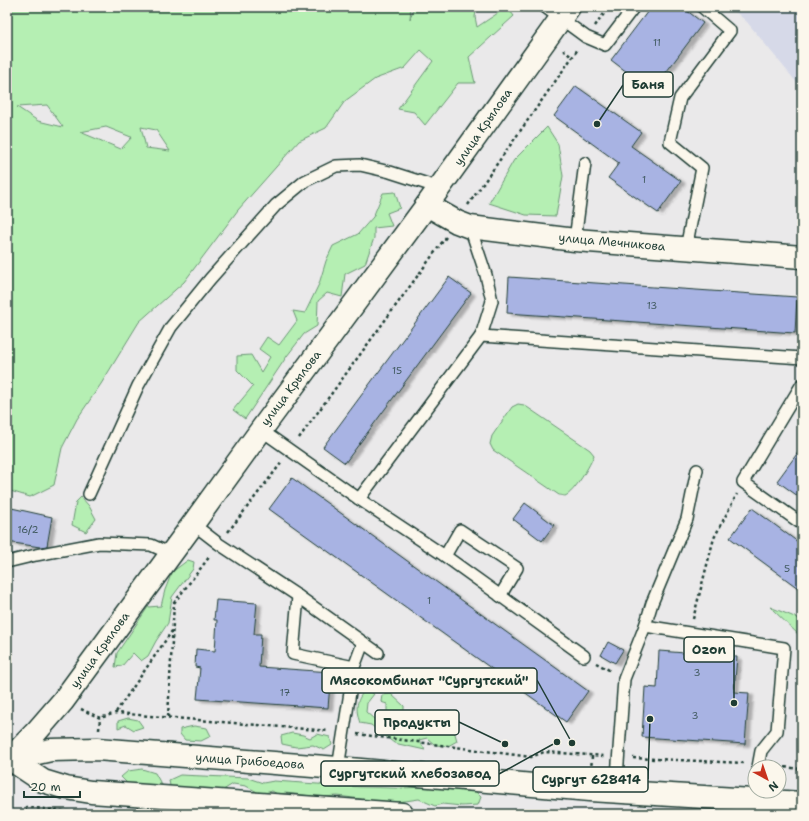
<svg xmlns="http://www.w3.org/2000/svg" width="809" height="821" viewBox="0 0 809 821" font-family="'Shantell Sans',sans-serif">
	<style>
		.built { fill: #d6d9e8 }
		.green { fill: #b5efb3; stroke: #6a9674; fill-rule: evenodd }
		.building { fill: #a8b3e3; stroke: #1f3d34; filter: url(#shadow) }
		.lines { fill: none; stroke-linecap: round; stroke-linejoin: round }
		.lane-casing { stroke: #1f3d34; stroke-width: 14 }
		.street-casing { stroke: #1f3d34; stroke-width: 25 }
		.secondary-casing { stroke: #1f3d34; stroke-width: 25 }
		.path { stroke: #1f3d34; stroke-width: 2.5; stroke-dasharray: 3 3; stroke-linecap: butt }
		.lane { stroke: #fbf7ec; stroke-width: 11 }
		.street { stroke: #fbf7ec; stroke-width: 22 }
		.secondary { stroke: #fbf7ec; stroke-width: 22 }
		.labels { text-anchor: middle; stroke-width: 3.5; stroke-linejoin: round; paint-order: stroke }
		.number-label { font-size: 10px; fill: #415a60 }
		.street-label { font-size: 12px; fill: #1f3d34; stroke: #fbf7ec }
		.leader { fill: none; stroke: #1f3d34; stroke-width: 1.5 }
		.callout-dot { fill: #1f3d34; stroke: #fbf7ec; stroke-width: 1.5 }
		.callout { fill: #fbf7ec; stroke: #1f3d34; stroke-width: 1.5 }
		.callout-label { font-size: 13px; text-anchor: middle; font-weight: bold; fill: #1f3d34 }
	</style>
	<defs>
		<filter id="shadow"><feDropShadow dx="4.5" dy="2.5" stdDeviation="1" flood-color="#0004"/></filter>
	</defs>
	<rect width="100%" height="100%" fill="#eae9ea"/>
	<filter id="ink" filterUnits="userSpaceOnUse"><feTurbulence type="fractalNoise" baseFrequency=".025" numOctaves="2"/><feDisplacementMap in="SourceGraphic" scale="8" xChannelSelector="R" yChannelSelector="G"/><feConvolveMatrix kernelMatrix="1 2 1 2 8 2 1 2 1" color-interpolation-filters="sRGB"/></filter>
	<g filter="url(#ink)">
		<path class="built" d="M730,7h72v82l-55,-67z"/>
		<g class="green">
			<path d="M7,7h404l-1,12 4,-12h63l-2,10 2,10 30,-20 7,9 -45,41 6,26h-17l-33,42 -11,-13 -16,-3 35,-48 -12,-11 -16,18 -30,11 -30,22 -19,27 -27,13 -61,69 -54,72 -45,40 -38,62 -24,35 -15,29 -8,37 -24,12 -23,-7zM47,105l16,22 -25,-6 -21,-14zM106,127l25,10h1l-11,12 -41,-17zM141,127l15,3 14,21 -24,-3z"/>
			<path d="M547,127l11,17 5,32 -7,40 -30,-1 -37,-12 25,-43z"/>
			<path d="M395,192l5,16 -13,5 5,13 -18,2v10l-9,26 -20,10 -3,23 -15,-4 -9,8 -1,25 -13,8 -17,22 -42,63 -12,-9 20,-24 -16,-16v-14l14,-1 10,17 9,-15 -11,-8 8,-12 12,8 18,-24 -4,-10 12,2 14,-29 7,-23 7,-15 25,-12 15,-17 10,-24z"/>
			<path d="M518,404l6,1 66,45 4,5c-3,9 -20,38 -29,41 0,0 -5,-1 -6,-1l-66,-45 -3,-6 2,-8 20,-29z"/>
			<path d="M81,497l8,9 7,13 -10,13 -14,-7 4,-23z"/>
			<path d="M188,560l6,2 -1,7 -21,28 -4,26 -12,18 -8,15 -7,5 -8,-8 -11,13 -7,1 2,-14 31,-46 13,-1 4,-16 7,-18z"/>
			<path d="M770,607l32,13v18z"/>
			<path d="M366,689l8,5 -7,9 -1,9 8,7 13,-7v-8l-6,-2 1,-7 9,-1 13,12v12l15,-3 12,6 15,-1 8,10 3,11 -9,5 -13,-1 -8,-7 -8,2 6,10 -31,-7 -23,-18 -11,-2c-5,-15 -4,-23 6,-34z"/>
			<path d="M128,718l10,2 5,7 -9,3 -8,-5 -8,3v-7z"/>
			<path d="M194,726l13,2 4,8 -10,5 -16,-1 -5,-6v-5z"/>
			<path d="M292,733l11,2 7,3 7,-4 13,3 2,8 -8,5 -11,-5 -17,2 -14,-3 -1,-8z"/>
			<path d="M142,769l13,4 5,9 5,7 -37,-5 -7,-7 7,-6z"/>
			<path d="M180,775l68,3 15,5 11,-2 86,6 37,1 34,-1 33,4h11l6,6 -3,8 -16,1 -20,-2 -7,2 -16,-7 -28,4 -53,-7 -17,1 -36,-4 -6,2 -7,-4 -11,3 -15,-8 -13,-2 -18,11 -31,-4 -14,-5 -1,-6z"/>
		</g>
		<g class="building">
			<path d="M651,7h31l21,16 -51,68 -41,-31z"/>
			<path d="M576,86l65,46 -10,14 50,35 -23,32 -50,-35 11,-15 -65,-47z"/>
			<path d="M449,277l22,16 -126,170 -22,-16z"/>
			<path d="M509,277l288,20 -2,36 -288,-20z"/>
			<path d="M802,447v52l-25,-18z"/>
			<path d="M292,478l296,213 -22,31 -297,-213z"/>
			<path d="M525,503l29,22 -12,16 -29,-22z"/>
			<path d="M7,507l45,10 -5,29 -7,1 -33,-5z"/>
			<path d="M752,508l50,37v46l-72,-53z"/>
			<path d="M216,600l41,3 -3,31h7l-2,33 72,5 -3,36 -131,-9 3,-31 -5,-1 1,-18 19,2 2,-31h-3z"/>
			<path d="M608,642l15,8 -8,13 -14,-8z"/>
			<path d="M659,651l78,6 -3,35 15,1 -4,51 -103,-7 3,-50 12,1z"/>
		</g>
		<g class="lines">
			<defs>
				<g id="lane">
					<path d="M545,7l41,30 19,8 29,-38"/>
					<path d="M470,227l16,48 6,26 -11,35"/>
					<path d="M575,240l10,-77"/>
					<path d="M686,248l16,-80 -32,-26 10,-44 50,-67 -28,-24"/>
					<path d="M802,384l-59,98 59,42"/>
					<path d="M261,430l98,69 86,57 139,100"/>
					<path d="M89,494l49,-108 33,-59 39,-48 66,-74 29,-24 31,-15 24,-1 30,7 50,16"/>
					<path d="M359,499l122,-163 321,22"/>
					<path d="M193,524l26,20 79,52 80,57"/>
					<path d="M445,556l15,-26 57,38 -17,28"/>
					<path d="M7,562l29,-7 63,-12 52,2 20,9"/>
					<path d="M298,596l-5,58 61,13"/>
					<path d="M645,626l139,22 -7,83 -16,20 -3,16"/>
					<path d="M338,768l16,-101 9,-24"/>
					<path d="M616,791l8,-112 21,-53 7,-23 35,-84 10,-49"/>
				</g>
				<g id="street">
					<path d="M427,205l30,17 13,5 105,13 227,17"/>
					<path d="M10,759l27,-28 26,-30 130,-177 68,-94 166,-225 142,-198"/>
				</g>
				<g id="secondary">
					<path d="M7,759h3l41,-9 46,-1 241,19 252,22 212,13"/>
					<path d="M10,759l33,22 23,7 25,4 311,22"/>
				</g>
			</defs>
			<use href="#lane" class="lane-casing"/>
			<use href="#street" class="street-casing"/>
			<use href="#secondary" class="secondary-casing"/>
			<g class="path">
				<path d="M595,26l14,-19"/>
				<path d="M563,50l9,7"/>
				<path d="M468,205l110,-156"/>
				<path d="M299,438l147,-201"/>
				<path d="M228,532l54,-70"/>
				<path d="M693,619l21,-81 23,-44"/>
				<path d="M596,663l15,8"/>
				<path d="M81,709l19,9 16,-5 212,18"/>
				<path d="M116,712l56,-81"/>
				<path d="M168,717l6,-114 36,-47"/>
				<path d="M99,730l1,-12"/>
				<path d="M357,734l174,23 13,-5 60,4"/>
				<path d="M633,758l111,5"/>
				<path d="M773,766l29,3"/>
				<path d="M591,771l1,-15"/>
				<path d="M23,814l4,-7 60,7"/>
			</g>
			<use href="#lane" class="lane"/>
			<use href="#street" class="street"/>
			<use href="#secondary" class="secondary"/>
		</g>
	</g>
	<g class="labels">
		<g class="number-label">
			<text x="657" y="46">11</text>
			<text x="644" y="183">1</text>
			<text x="652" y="309">13</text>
			<text x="397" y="374">15</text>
			<text x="28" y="533">16/2</text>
			<text x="787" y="572">5</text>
			<text x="429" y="604">1</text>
			<text x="697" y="676">3</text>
			<text x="285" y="696">17</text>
			<text x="695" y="719">3</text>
		</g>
		<g class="street-label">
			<text transform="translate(483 127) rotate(-55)" y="4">улица Крылова</text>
			<text transform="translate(612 242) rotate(5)" y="4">улица Мечникова</text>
			<text transform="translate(291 388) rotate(-53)" y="4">улица Крылова</text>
			<text transform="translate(100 650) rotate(-54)" y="4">улица Крылова</text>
			<text transform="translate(250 761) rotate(4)" y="4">улица Грибоедова</text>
		</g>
	</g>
	<path class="leader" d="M597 124L623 85M734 703L734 650M572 743L537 680M505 744L459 722M557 742L499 774M650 719L648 779"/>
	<g class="callout-dot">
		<circle cx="597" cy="124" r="4"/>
		<circle cx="734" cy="703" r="4"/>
		<circle cx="572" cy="743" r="4"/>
		<circle cx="505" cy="744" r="4"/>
		<circle cx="557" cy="742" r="4"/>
		<circle cx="650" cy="719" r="4"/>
	</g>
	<g class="callout">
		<rect x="623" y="72" width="50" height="25" rx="4"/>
		<rect x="684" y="637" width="50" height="25" rx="4"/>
		<rect x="322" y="668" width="215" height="25" rx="4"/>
		<rect x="375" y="710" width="84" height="25" rx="4"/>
		<rect x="321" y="761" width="178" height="25" rx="4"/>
		<rect x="533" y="767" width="115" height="25" rx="4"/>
	</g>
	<g class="callout-label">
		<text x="648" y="89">Баня</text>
		<text x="709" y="654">Ozon</text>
		<text x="429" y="685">Мясокомбинат "Сургутский"</text>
		<text x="417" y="727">Продукты</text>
		<text x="410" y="778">Сургутский хлебозавод</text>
		<text x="591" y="784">Сургут 628414</text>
	</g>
	<rect width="809" height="821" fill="none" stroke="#fbf7ec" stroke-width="24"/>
	<rect x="12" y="12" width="785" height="797" fill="none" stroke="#1f3d34" stroke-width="1.5" filter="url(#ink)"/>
	<g transform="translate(767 779) rotate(140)"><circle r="19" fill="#fbf7ec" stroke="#a3ada2"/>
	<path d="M0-3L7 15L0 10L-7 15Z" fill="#c8321e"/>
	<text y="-6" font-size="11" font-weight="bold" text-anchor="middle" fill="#1f3d34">N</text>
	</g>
	<path d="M24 791v6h56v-6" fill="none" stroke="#1f3d34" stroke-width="2"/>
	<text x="30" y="791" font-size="12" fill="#1f3d34" stroke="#fbf7ec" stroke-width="3" paint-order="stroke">20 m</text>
</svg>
